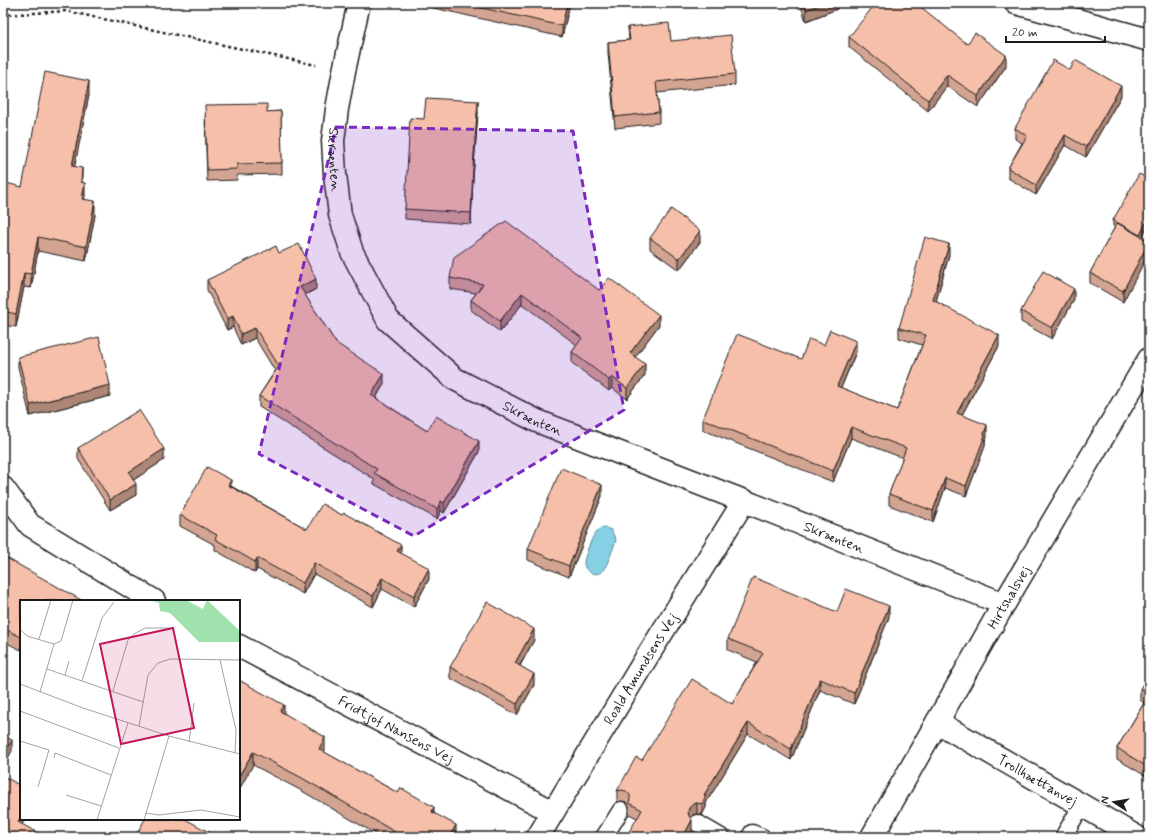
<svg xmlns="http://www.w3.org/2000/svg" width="1152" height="840" viewBox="0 0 1152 840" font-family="Mynerve,sans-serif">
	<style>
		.water { fill: #85d0e5; stroke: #5b8895 }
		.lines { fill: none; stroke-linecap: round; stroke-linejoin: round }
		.service-casing { stroke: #1c1c1c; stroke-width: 19 }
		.minor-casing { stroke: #1c1c1c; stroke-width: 25 }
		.tertiary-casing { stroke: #1c1c1c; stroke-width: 25 }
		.path { stroke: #1c1c1c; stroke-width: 2.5; stroke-dasharray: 3 3; stroke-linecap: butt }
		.service { stroke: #fff; stroke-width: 16 }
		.minor { stroke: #fff; stroke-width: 22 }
		.tertiary { stroke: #fff; stroke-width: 22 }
		.wall { fill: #d4a492; stroke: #1c1c1c }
		.shaded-wall { fill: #ac8677; stroke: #1c1c1c }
		.building { fill: #f6bfaa; stroke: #1c1c1c }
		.marked { fill: #7b2cbf; fill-opacity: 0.2; stroke: #7b2cbf; stroke-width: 3; stroke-dasharray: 8 5; stroke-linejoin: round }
		.labels { text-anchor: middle; stroke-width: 3; stroke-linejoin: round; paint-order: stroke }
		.street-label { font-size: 14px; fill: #1c1c1c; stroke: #fff }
		.inset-road { fill: none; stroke: #a4a4a4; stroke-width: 1 }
		.view { fill: #c2185b; fill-opacity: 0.15; stroke: #c2185b; stroke-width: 2 }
		.inset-edge { fill: none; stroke: #1c1c1c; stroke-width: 2 }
	</style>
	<rect width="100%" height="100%" fill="#fff"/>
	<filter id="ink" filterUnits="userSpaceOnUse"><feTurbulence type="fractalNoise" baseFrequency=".025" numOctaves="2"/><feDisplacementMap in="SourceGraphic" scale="8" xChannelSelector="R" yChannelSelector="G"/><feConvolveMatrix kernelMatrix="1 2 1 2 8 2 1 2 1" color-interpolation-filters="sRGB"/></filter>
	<g filter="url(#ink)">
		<path class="water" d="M606,528l5,2 5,10c-2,6 -9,26 -12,29 -6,9 -20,4 -20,-6 0,-6 9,-29 13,-32 3,-3 5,-3 9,-3z"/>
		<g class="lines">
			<defs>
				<g id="service">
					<path d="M697,823l24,14"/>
					<path d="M604,837l17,-27"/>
					<path d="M750,837l2,-4 10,4"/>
					<path d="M1063,837l19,-32"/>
				</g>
				<g id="minor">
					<path id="s1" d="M359,3l-15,68 -7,38 -4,32 2,33 5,41 12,37 36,68 67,59 82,42 207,80 260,103"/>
					<path d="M1016,3l133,37"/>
					<path d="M3,488l27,37 124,76"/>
					<path id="s2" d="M239,646l314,166"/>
					<path id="s3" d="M937,722l200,115"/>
					<path id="s4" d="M538,837l107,-177 99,-159"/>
				</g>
				<g id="tertiary">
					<path id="s5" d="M872,837l132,-233 145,-245"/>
				</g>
			</defs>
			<use href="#service" class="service-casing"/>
			<use href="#minor" class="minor-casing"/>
			<use href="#tertiary" class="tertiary-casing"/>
			<path class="path" d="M3,15l63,-4 250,54"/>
			<use href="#service" class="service"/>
			<use href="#minor" class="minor"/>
			<use href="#tertiary" class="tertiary"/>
		</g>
		<g class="wall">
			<path d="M425,3h145l-8,34 -137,-31z"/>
			<path d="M800,3h37v6l-31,12z"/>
			<path d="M1141,3h8v2z"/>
			<path d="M628,27l43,14 64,33v11l-78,8 2,19v11l-44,5 -7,-75v-11l21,-2z"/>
			<path d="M849,37l118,7 39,22 -28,41 -31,-21 -19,25 -79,-64z"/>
			<path d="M1070,70l51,26 -35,61 -21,-12 -29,50 -28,-17v-10l14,-25 -7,-4v-11z"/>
			<path d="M89,95l-15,71 8,16 3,14 -1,3 11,16 -9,46 -48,-10 -7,37 -7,-1 -8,40 -13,-2v-139l19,1z"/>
			<path d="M281,111l1,63 -45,1v5l-30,1 -2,-65 62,-4z"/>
			<path d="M478,112l-5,66 -2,46 -66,-5v-10l19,-90z"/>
			<path d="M1113,220l36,3 -7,14 -19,65 -33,-19v-10l25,-46 -2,-1z"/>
			<path d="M650,238l50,4 -21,28 -29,-21z"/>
			<path d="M279,253l37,36 -11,6 31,48 48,41 -8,14 51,33 52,21 -35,61 -3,-2 -4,8 -63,-35v-5l-115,-72v-11l16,-25 -20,-33 -14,7 -8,-18 -6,3 -20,-40v-10z"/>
			<path d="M949,255l-13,46 63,45 -37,69 25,21 -2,5v5l-19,50 -21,-8 -12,34 -44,-17v-11l14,-36 -52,-20 -18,44 -130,-52v-11l98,-60 23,-14 32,7 -15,36 56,22 25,-65 -23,-7v-10z"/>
			<path d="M450,278l149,12 60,35 -24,32 10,18 -18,24 -15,-11 -3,3 -37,-28v-11l5,-7 -55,-41 -22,28 -29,-22v-10l5,-7 -26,-4z"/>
			<path d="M1074,300l-22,39 -31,-17v-11z"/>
			<path d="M18,357l92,39 -80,20 -12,-49z"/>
			<path d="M78,448l86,12 -31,20 3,15 -26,15 -32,-51z"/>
			<path d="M231,486l76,43 94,24 28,26 -15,28 -32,-18 -9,18 -59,-33 -11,20 -46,-25 -2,4 -40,-23v-5l-35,-19v-11z"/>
			<path d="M602,496l-33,81 -41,-17v-11z"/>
			<path d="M3,556l18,45v49l-18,-9z"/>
			<path d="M837,612l52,5 -35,87 -34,-14 -29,70 -43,-26 -42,69v4l-4,8 -5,-1 -4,1 -3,3 2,13 -55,-13 -8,-4v-8l-3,-4 -4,-1 -5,1v-11l25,-31 90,-56 25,-42 -29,-12v-11z"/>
			<path d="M534,640l-14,26 14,19 -17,30 -67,-37v-11z"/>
			<path d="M1149,674v104l-32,-19v-11l27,-45 -4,-3v-11z"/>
			<path d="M239,680l45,33 41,37 -1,2 110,61 22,24h-75l-79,-46 -49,-26z"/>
		</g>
		<g class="shaded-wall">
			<path d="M567,3h3l-8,34v-11z"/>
			<path d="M823,3h14v6l-31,12v-11z"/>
			<path d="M1006,55v11l-28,41v-11z"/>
			<path d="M947,75v11l-19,25v-11z"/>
			<path d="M89,81v14l-17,85v-14z"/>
			<path d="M1121,86v10l-35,61v-10z"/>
			<path d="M478,101v11l-5,66 -2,46 2,-57z"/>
			<path d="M1065,135v10l-29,50v-10z"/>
			<path d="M82,168v14l-1,13v-13z"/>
			<path d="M85,183v13l-3,16v-13z"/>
			<path d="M95,201v14l-9,46v-14z"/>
			<path d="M1149,217v6l-9,18v-6z"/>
			<path d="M700,231v11l-21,28v-11z"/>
			<path d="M38,237v14l-7,37v-14z"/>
			<path d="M1149,242v11l-26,49v-11z"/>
			<path d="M949,244v11l-16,56v-11z"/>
			<path d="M24,273v14l-8,40v-13z"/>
			<path d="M316,279v10l-16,8v-10z"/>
			<path d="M1074,289v11l-22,39v-11z"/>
			<path d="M522,293v11l-22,28v-11z"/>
			<path d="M659,315v10l-29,39v-11z"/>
			<path d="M233,316v11l-6,3v-11z"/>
			<path d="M255,328v10l-14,7v-11z"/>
			<path d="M999,335v11l-42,78v-11z"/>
			<path d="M856,341v11l-19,45v-11z"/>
			<path d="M645,364v11l-18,24v-11z"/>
			<path d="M384,374v10l-13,22v-11z"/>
			<path d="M612,377v11l-3,3v-11z"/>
			<path d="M110,385v11l-80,20v-11z"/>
			<path d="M987,425v11l-2,5v5l-19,50v-10z"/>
			<path d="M851,427v11l-18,44v-11z"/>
			<path d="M479,441v11l-35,61v-10z"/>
			<path d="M164,449v11l-35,23v-11z"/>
			<path d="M945,478v10l-12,34v-11z"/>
			<path d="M231,480v11l-3,-6z"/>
			<path d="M136,484v11l-26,15v-10z"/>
			<path d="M602,485v11l-33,81v-11z"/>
			<path d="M441,501v10l-4,8v-10z"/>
			<path d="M401,545v11l-4,-5z"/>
			<path d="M257,558v11l-2,4v-11z"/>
			<path d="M314,563v11l-11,20v-11z"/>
			<path d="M429,568v11l-15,28v-11z"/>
			<path d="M382,578v11l-9,18v-11z"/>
			<path d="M889,606v11l-35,87v-11z"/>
			<path d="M534,629v11l-19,34v-11z"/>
			<path d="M534,674v11l-17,30v-11z"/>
			<path d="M820,679v11l-29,70v-11z"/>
			<path d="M284,705v13l-4,-7z"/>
			<path d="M748,723v11l-42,69v4l-4,8v-11l2,-9z"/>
			<path d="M325,737v13l-6,12v-13z"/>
			<path d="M12,740v11l-9,16v-11z"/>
			<path d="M253,752v13l-14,25v-14z"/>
			<path d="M697,803v11l-4,1 -4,4 -1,-7 1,-4 4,-4z"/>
			<path d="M434,807v13l-2,-8z"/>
			<path d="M21,816v3h4l-7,14v-11z"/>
			<path d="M692,820v11l-3,6h-6z"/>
			<path d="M456,825v12h-7z"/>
		</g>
		<g class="building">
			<path d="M460,3h107l-5,23z"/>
			<path d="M804,3h19l-17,7z"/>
			<path d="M876,3h40l51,41 8,-11 31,22 -28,41 -31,-21 -19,25 -79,-63z"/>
			<path d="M669,23l2,18 60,-6 4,39 -79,8 3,30 -44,5 -7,-75 22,-2 -2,-13z"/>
			<path d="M1053,60l17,10 5,-10 46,26 -35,61 -21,-12 -29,50 -28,-17 19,-32 -12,-8z"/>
			<path d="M45,72l44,9 -17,85 10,2 -1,14 4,1 -3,16 13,2 -9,46 -48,-10 -7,37 -7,-1 -8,41 -13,-3v-125l2,1 1,-4 16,4z"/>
			<path d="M426,98l52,3 -5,66 -2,46 -66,-4 5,-91 14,1z"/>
			<path d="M267,104v8l14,-1 1,52 -45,1v5l-30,1 -2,-65z"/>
			<path d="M1139,174l10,5v38l-9,18 -27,-15z"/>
			<path d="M671,209l29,22 -21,28 -29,-21z"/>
			<path d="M506,221l93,69 10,-12 50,37 -29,38 15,11 -18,24 -15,-11 -3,3 -37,-28 10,-14 -60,-45 -22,28 -29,-21 12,-16 -33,-6 4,-21z"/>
			<path d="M1117,223l32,18v1l-26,49 -33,-18z"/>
			<path d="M925,237l24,7 -16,56 66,35 -42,78 30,12 -3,9 1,1 -19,51 -21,-8 -12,33 -44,-17 17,-46 -55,-21 -18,44 -130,-52 34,-85 64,25 8,-20 15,6 6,-15 26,11 -19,45 60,24 29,-75 -27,-7z"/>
			<path d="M299,244l17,35 -16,8 36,56 48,31 -13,21 56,36 9,-15 43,25 -35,62 -3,-2 -4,8 -63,-36 3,-4 -118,-73 20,-30 -24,-38 -14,6 -8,-18 -6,3 -20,-39 69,-34 3,7z"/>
			<path d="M1043,271l31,18 -22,39 -31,-17z"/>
			<path d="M99,337l11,48 -80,20 -12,-48z"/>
			<path d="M139,410l25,39 -35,23 7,12 -26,16 -32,-52z"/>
			<path d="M207,467l24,13 -3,5 79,44 15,-25 20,11 2,-2 57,32 -4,6 32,17 -15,28 -32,-18 -9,18 -59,-33 -11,20 -46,-25 -2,4 -40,-23 2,-4 -37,-20z"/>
			<path d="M561,468l41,17 -33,81 -41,-17z"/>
			<path d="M3,556l80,45h-62v36l-18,-9z"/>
			<path d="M753,577l84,35 9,-23 43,17 -35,87 -34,-14 -29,70 -43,-26 -44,72 2,1 -4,8 -5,-1 -4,1 -4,4 -1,4 1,4 3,4 -9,17h-57l16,-27 -13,-7 1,-4v-4l-4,-4 -4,-1 -5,1 19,-34 6,3 50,-81 40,25 31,-51 -35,-14z"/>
			<path d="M487,602l47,27 -19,34 19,11 -17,30 -67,-37z"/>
			<path d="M1149,674v21l-9,-6z"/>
			<path d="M239,680l45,25 -4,6 45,26 -6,12 79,44 3,-5 33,19 -2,5 24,13 -7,12h-57l3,-5 -93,-54 -49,-26 -14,24z"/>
			<path d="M1149,695v73l-32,-20z"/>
			<path d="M3,736l9,4 -9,16z"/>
			<path d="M3,776l18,10v30l-3,6 27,15h-42z"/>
			<path d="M145,819h40l33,18h-83z"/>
		</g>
	</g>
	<path class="marked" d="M336,127l237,4 51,279 -210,126 -155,-82z"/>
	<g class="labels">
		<g class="street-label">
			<text dy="5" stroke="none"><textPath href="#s1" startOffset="159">Skrænten</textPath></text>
			<text dy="5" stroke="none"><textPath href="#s1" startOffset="507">Skrænten</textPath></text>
			<text dy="5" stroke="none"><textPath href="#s1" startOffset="831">Skrænten</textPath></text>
			<text dy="5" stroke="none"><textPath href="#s5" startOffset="276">Hirtshalsvej</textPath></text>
			<text dy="5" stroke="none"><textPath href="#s4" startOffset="197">Roald Amundsens Vej</textPath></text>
			<text dy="5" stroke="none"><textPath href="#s2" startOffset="178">Fridtjof Nansens Vej</textPath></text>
			<text dy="5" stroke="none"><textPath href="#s3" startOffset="116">Trollhættanvej</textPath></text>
		</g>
	</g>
	<g transform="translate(20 600)">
		<rect width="220" height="220" fill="#fff"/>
		<path d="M129,0h37l17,9 4,-9 33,31v11h-41l-29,-29 -10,-2 -1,-8z" fill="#9fe2ad"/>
		<path class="inset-road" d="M0,29l7,7 27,8 -14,48M19,39l12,-39M34,44l7,-3 12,-41M200,60l16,70 -1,23M27,69l96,33M45,75l4,-14M62,81l20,-63 12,-16M0,84l63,24 86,28 71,18M93,91l15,-51 6,-6 11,-6h27M0,111l99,37M119,126l9,-51 10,-12 12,-4 70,1M0,141l29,9 -11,37M169,142l5,-39M34,158l1,-5 56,22M46,195l35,11M125,213l14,2 42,-5 39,7M77,220l31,-97M124,220l25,-84"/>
		<path class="view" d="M153,28l21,100 -73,16 -21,-100z"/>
		<rect width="220" height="220" class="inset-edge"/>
	</g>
	<rect width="1152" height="840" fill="none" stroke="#fff" stroke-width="16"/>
	<rect x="8" y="8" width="1136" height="824" fill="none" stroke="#1c1c1c" stroke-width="1.5" filter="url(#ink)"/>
	<g transform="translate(1114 802) rotate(282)" stroke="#ffffff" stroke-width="3" paint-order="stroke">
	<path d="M0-3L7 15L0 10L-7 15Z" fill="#1c1c1c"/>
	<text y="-6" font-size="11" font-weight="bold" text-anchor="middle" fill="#1c1c1c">N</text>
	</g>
	<path d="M1006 36v6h99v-6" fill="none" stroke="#1c1c1c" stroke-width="2"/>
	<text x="1012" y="36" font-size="12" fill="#1c1c1c" stroke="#ffffff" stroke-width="3" paint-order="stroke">20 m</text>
</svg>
